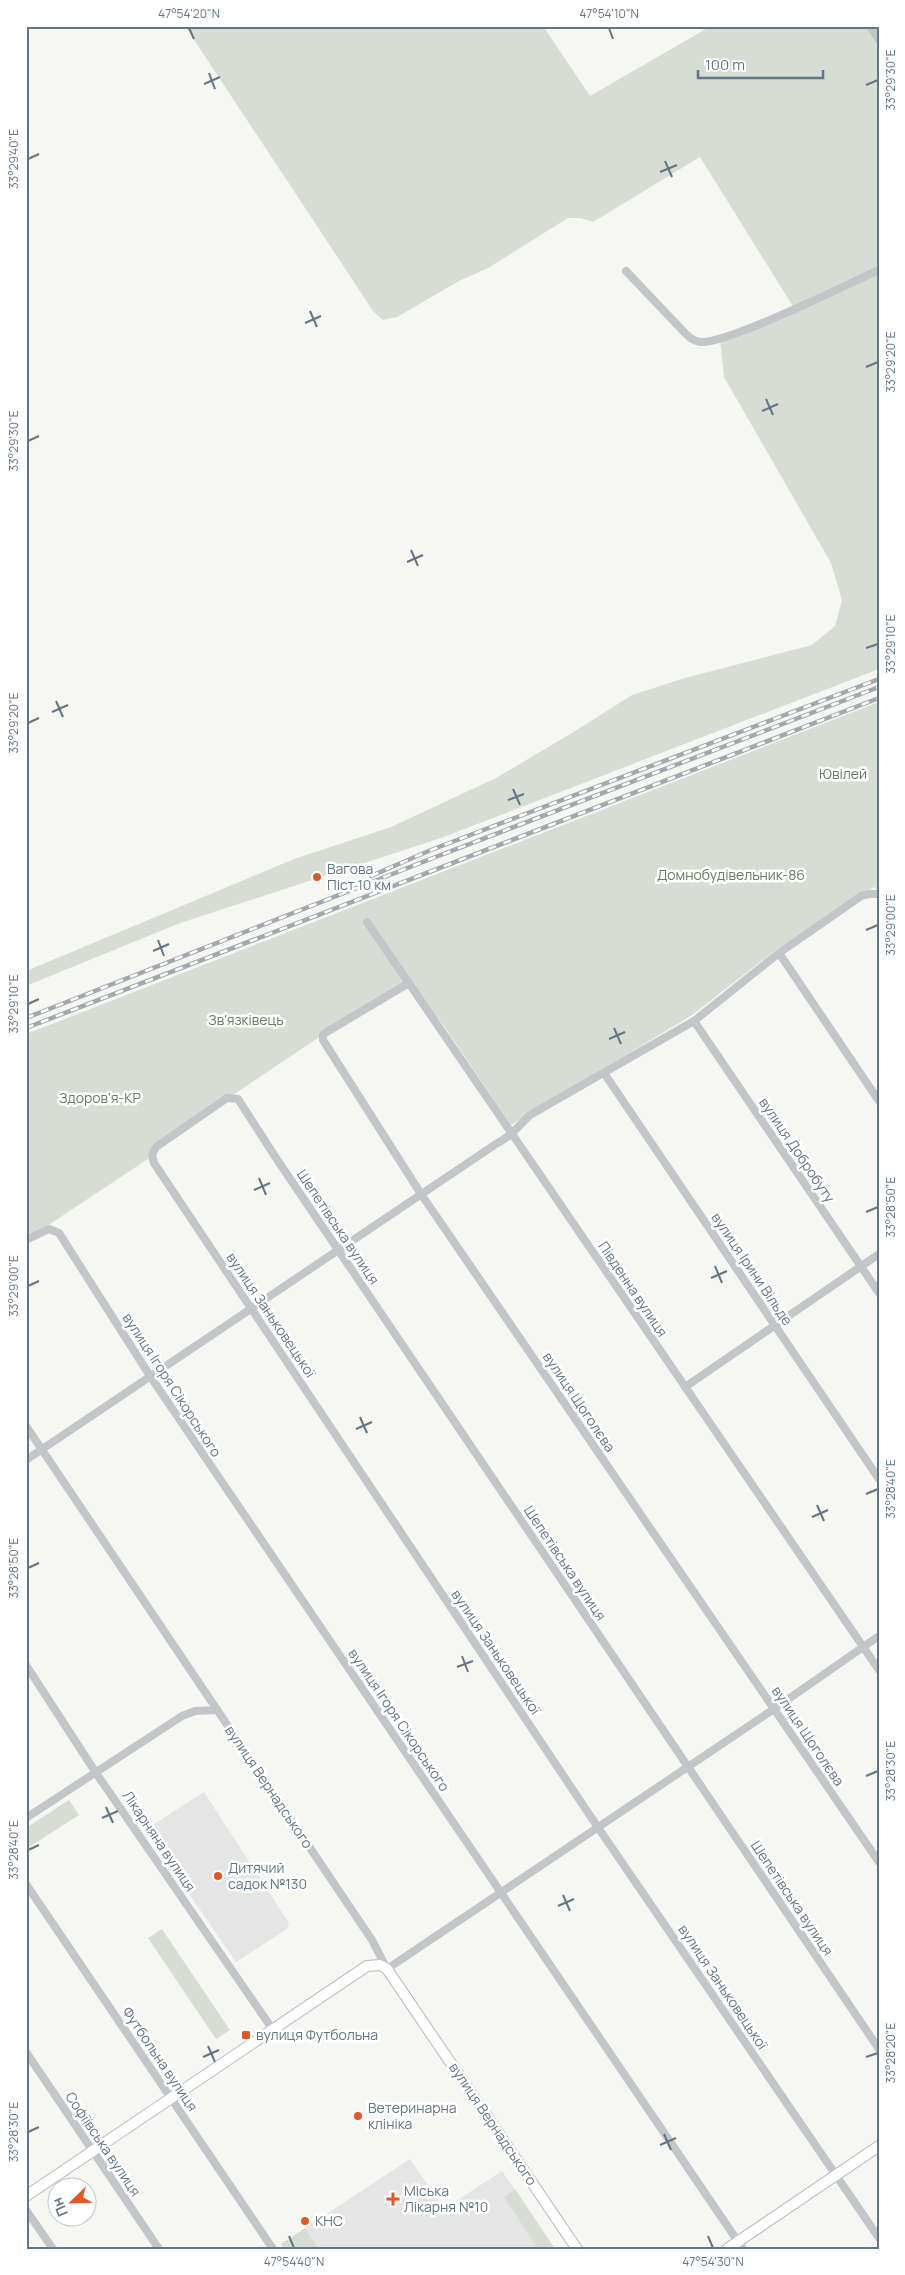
<svg xmlns="http://www.w3.org/2000/svg" width="905" height="2275" viewBox="0 0 905 2275" font-family="Manrope,sans-serif">
	<style>
		.built { fill: #e4e5e4 }
		.green { fill: #d7ddd4 }
		.lines { fill: none; stroke-linecap: round; stroke-linejoin: round }
		.secondary-casing { stroke: #b4b9be; stroke-width: 12 }
		.street { stroke: #c2c6c9; stroke-width: 8 }
		.secondary { stroke: #fff; stroke-width: 10 }
		.rail-casing { stroke: #a2a8ae; stroke-width: 4.5 }
		.rail { stroke: #fff; stroke-width: 2.5; stroke-dasharray: 8; stroke-linecap: butt }
		.ticks { fill: none; stroke: #657584; stroke-width: 2 }
		.poi-dot { fill: #e35726; stroke: #fff; stroke-width: 2 }
		.labels { text-anchor: middle; stroke-width: 5; stroke-linejoin: round; paint-order: stroke }
		.park-label { font-size: 14px; fill: #687b64; stroke: #fff }
		.poi-label { font-size: 14px; fill: #657584; stroke: #fff; text-anchor: start }
		.street-label { font-size: 14px; fill: #657584; stroke: #fff }
		.neatline { fill: none; stroke: #657584; stroke-width: 2 }
		.ticks-label { font-size: 12px; text-anchor: middle; fill: #657584 }
	</style>
	<rect width="100%" height="100%" fill="#f6f6f3"/>
	<g class="built">
		<path d="M204,1792l85,131 -2,6 -51,33 -91,-132z"/>
		<path d="M410,2159l34,50 58,-38 53,78h-270l-4,-5z"/>
	</g>
	<g class="green">
		<path d="M185,26h358l47,70 121,-70h159l9,14v629l-438,169 -261,85 -154,63v-15l268,-112 97,-32 105,-49 76,-45 60,-38 53,-17 127,-33 23,-19 7,-26 -11,-37 -107,-186 -4,-38 74,-31 -94,-151 -107,65 -13,-4h-12l-80,50 -29,13 -62,36 -14,3 -10,-9z"/>
		<path d="M879,702v190l-5,-5 -97,62 -85,66 -181,110 -69,-102 -34,-41 -84,52 -169,113 -7,12 -122,81v-206z"/>
		<path d="M69,1800l10,15 -53,34v-21z"/>
		<path d="M162,1929l68,101 -14,9 -68,-101z"/>
		<path d="M515,2189l40,60h-17l-34,-52z"/>
		<path d="M305,2228l13,21h-33l-4,-5z"/>
	</g>
	<g class="lines">
		<defs>
			<g id="secondary">
				<path d="M26,2196l341,-230 13,-1 7,4 190,280"/>
				<path d="M727,2249l152,-103"/>
			</g>
		</defs>
		<use href="#secondary" class="secondary-casing"/>
		<g class="street">
			<path d="M870,26l9,14"/>
			<path d="M626,271l58,61c5,5 9,9 16,10 25,3 148,-58 179,-72"/>
			<path d="M367,922l512,748"/>
			<path d="M779,953l100,148"/>
			<path d="M409,983l-84,50 -2,2v5l98,154 458,668"/>
			<path d="M694,1021l185,272"/>
			<path d="M604,1073l275,406"/>
			<path d="M26,1240l23,-11 10,4 91,143 593,873"/>
			<path d="M685,1387l194,-133"/>
			<path d="M26,1426l346,514 15,29 387,-260 105,-73"/>
			<path d="M26,1460l470,-316c18,-10 20,-16 34,-29l164,-94 85,-68 65,-45 17,-12 8,-2h10"/>
			<path d="M26,1665l70,108 177,257"/>
			<path d="M26,1818l156,-102 13,-5 22,-1"/>
			<path d="M26,1884l247,365"/>
			<path d="M879,2049l-601,-888 -40,-62 -11,-1 -71,49 -4,8 2,8 443,663 282,412"/>
			<path d="M26,2052l133,197"/>
			<path d="M26,2210l27,39"/>
		</g>
		<use href="#secondary" class="secondary"/>
		<defs>
			<g id="rail">
				<path d="M371,876l60,-26 448,-171"/>
				<path d="M26,1018l407,-160 446,-171"/>
				<path d="M26,1028l853,-330"/>
			</g>
		</defs>
		<use href="#rail" class="rail-casing"/>
		<use href="#rail" class="rail"/>
	</g>
	<path class="ticks" d="M189,28l5,11M609,28l4,11M209,73l6,16M204,84l16,-7M866,85l12,-5M28,159l11,-5M665,161l7,16M660,172l17,-7M310,311l7,16M305,323l16,-7M866,367l12,-5M766,399l7,16M762,411l16,-7M28,441l11,-5M411,550l7,16M407,562l16,-7M866,648l12,-4M56,701l7,16M52,712l16,-7M28,723l11,-5M513,789l7,16M508,800l16,-6M866,930l12,-5M158,940l6,16M153,951l16,-7M28,1004l11,-5M614,1028l7,16M609,1039l16,-7M259,1178l7,17M254,1190l16,-7M866,1212l12,-5M715,1266l7,17M711,1278l16,-7M28,1286l11,-5M360,1417l7,16M356,1429l16,-7M866,1494l12,-5M817,1505l7,16M812,1517l16,-7M28,1568l11,-5M462,1656l6,16M457,1667l16,-6M866,1776l12,-5M106,1807l7,16M102,1818l16,-7M28,1850l11,-5M563,1895l7,16M558,1906l16,-7M208,2046l7,16M203,2057l16,-7M866,2057l12,-4M28,2132l11,-5M664,2134l7,16M660,2145l16,-7M289,2236l5,12M708,2236l5,12"/>
	<g class="poi-dot">
		<circle cx="317" cy="877" r="5"/>
		<circle cx="218" cy="1876" r="5"/>
		<rect x="241" y="2030" width="10" height="10" rx="2.5"/>
		<circle cx="358" cy="2116" r="5"/>
		<path d="M390.5 2191.5h5v5h5v5h-5v5h-5v-5h-5v-5h5z"/>
		<circle cx="305" cy="2221" r="5"/>
	</g>
	<g class="labels">
		<g class="park-label">
			<text x="843" y="779">Ювілей</text>
			<text x="731" y="880">Домнобудівельник-86</text>
			<text x="246" y="1025">Зв'язківець</text>
			<text x="100" y="1103">Здоров'я-КР</text>
		</g>
		<g class="poi-label">
			<text x="327" y="874">Вагова<tspan x="327" dy="16">Піст 10 км</tspan></text>
			<text x="228" y="1873">Дитячий<tspan x="228" dy="16">садок №130</tspan></text>
			<text x="256" y="2040">вулиця Футбольна</text>
			<text x="368" y="2113">Ветеринарна<tspan x="368" dy="16">клініка</tspan></text>
			<text x="404" y="2196">Міська<tspan x="404" dy="16">Лікарня №10</tspan></text>
			<text x="315" y="2226">КНС</text>
		</g>
		<g class="street-label">
			<text transform="translate(797 1150) rotate(56)" y="5">вулиця Добробуту</text>
			<text transform="translate(338 1227) rotate(56)" y="5">Шепетівська вулиця</text>
			<text transform="translate(752 1269) rotate(56)" y="5">вулиця Ірини Вільде</text>
			<text transform="translate(633 1289) rotate(56)" y="5">Південна вулиця</text>
			<text transform="translate(271 1315) rotate(56)" y="5">вулиця Заньковецької</text>
			<text transform="translate(172 1385) rotate(57)" y="5">вулиця Ігоря Сікорського</text>
			<text transform="translate(579 1402) rotate(56)" y="5">вулиця Щоголєва</text>
			<text transform="translate(565 1563) rotate(56)" y="5">Шепетівська вулиця</text>
			<text transform="translate(496 1652) rotate(56)" y="5">вулиця Заньковецької</text>
			<text transform="translate(399 1720) rotate(56)" y="5">вулиця Ігоря Сікорського</text>
			<text transform="translate(808 1736) rotate(56)" y="5">вулиця Щоголєва</text>
			<text transform="translate(269 1787) rotate(56)" y="5">вулиця Вернадського</text>
			<text transform="translate(159 1841) rotate(56)" y="5">Лікарняна вулиця</text>
			<text transform="translate(792 1898) rotate(56)" y="5">Шепетівська вулиця</text>
			<text transform="translate(723 1987) rotate(56)" y="5">вулиця Заньковецької</text>
			<text transform="translate(160 2059) rotate(56)" y="5">Футбольна вулиця</text>
			<text transform="translate(493 2124) rotate(56)" y="5">вулиця Вернадського</text>
			<text transform="translate(103 2144) rotate(56)" y="5">Софіївська вулиця</text>
		</g>
	</g>
	<rect width="905" height="2275" fill="none" stroke="#ffffff" stroke-width="55"/>
	<g transform="translate(72 2202) rotate(247)"><circle r="24" fill="#ffffff" stroke="#c1c8ce"/>
	<path d="M0-4L9 19L0 12L-9 19Z" fill="#e35726"/>
	<text y="-8" font-size="14" font-weight="bold" text-anchor="middle" fill="#657584">Пн</text>
	</g>
	<path d="M698 70v8h125v-8" fill="none" stroke="#657584" stroke-width="2.5"/>
	<text x="705" y="70" font-size="15" fill="#657584" stroke="#ffffff" stroke-width="4" paint-order="stroke">100 m</text>
	<rect x="28" y="28" width="850" height="2220" class="neatline"/>
	<g class="ticks-label">
		<text x="189" y="18">47°54'20"N</text>
		<text x="609" y="18">47°54'10"N</text>
		<text transform="translate(891 80) rotate(-90)" y="4">33°29'30"E</text>
		<text transform="translate(14 159) rotate(-90)" y="4">33°29'40"E</text>
		<text transform="translate(891 362) rotate(-90)" y="4">33°29'20"E</text>
		<text transform="translate(14 441) rotate(-90)" y="4">33°29'30"E</text>
		<text transform="translate(891 644) rotate(-90)" y="4">33°29'10"E</text>
		<text transform="translate(14 723) rotate(-90)" y="4">33°29'20"E</text>
		<text transform="translate(891 925) rotate(-90)" y="4">33°29'00"E</text>
		<text transform="translate(14 1004) rotate(-90)" y="4">33°29'10"E</text>
		<text transform="translate(891 1207) rotate(-90)" y="4">33°28'50"E</text>
		<text transform="translate(14 1286) rotate(-90)" y="4">33°29'00"E</text>
		<text transform="translate(891 1489) rotate(-90)" y="4">33°28'40"E</text>
		<text transform="translate(14 1568) rotate(-90)" y="4">33°28'50"E</text>
		<text transform="translate(891 1771) rotate(-90)" y="4">33°28'30"E</text>
		<text transform="translate(14 1850) rotate(-90)" y="4">33°28'40"E</text>
		<text transform="translate(891 2053) rotate(-90)" y="4">33°28'20"E</text>
		<text transform="translate(14 2132) rotate(-90)" y="4">33°28'30"E</text>
		<text x="294" y="2266">47°54'40"N</text>
		<text x="713" y="2266">47°54'30"N</text>
	</g>
</svg>
